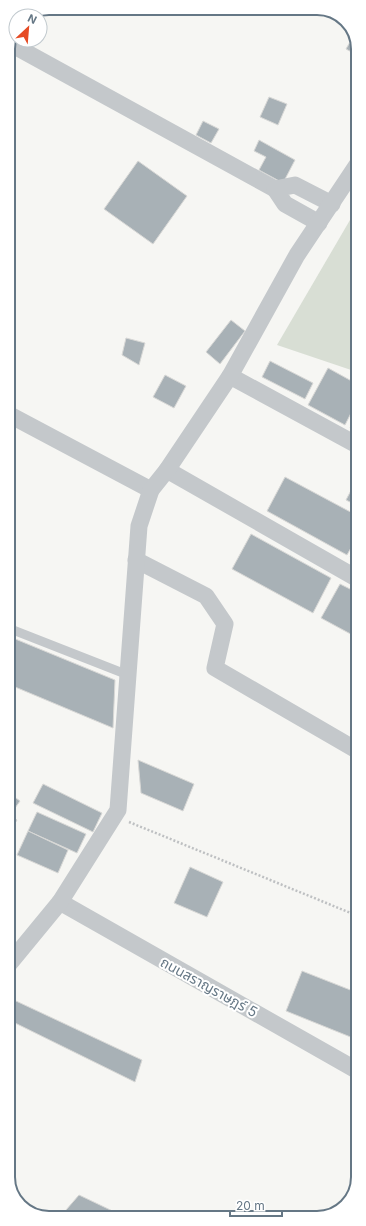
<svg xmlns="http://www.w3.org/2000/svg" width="366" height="1226" viewBox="0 0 366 1226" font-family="Inter,'Noto Sans Thai',sans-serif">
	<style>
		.green { fill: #d8ded4 }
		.building { fill: #a8b1b6; stroke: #d8d8d6 }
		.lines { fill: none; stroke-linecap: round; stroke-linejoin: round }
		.path { stroke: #bec0c2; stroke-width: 2.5; stroke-dasharray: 2 2; stroke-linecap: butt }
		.service { stroke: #c4c8cb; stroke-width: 9 }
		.minor { stroke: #c4c8cb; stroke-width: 17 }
		.labels { text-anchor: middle; stroke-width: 4; stroke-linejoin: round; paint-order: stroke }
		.street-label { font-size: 14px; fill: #657785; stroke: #fff }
		.rim { fill: none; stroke: #657785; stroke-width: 2 }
	</style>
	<rect width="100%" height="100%" fill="#f6f6f3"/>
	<path class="green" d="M357,208v164l-80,-27z"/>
	<g class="building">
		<path d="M354,35l3,5v15l-11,-6z"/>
		<path d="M269,97l18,7 -9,21 -18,-8z"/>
		<path d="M203,121l16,8 -8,14 -15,-8z"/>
		<path d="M259,140l36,20 -12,23 -24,-13 7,-13 -12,-6z"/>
		<path d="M138,161l49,35 -34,48 -49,-35z"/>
		<path d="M231,320l14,11 -25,33 -14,-12z"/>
		<path d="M126,338l19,5 -6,22 -17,-10z"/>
		<path d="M270,361l43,22 -8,16 -43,-22z"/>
		<path d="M328,368l29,16v17l-12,24 -37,-20z"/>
		<path d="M165,375l21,11 -12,22 -21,-11z"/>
		<path d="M357,414v18l-7,-4z"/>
		<path d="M285,477l73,39v19l-11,20 -80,-44z"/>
		<path d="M357,479l1,27 -12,-6z"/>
		<path d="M251,534l80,44 -18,35 -81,-44z"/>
		<path d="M358,542v19l-8,-4z"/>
		<path d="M340,584l18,9v45l-37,-20z"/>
		<path d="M8,636l107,44 -2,48 -105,-44z"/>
		<path d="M138,760l56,24 -11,27 -42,-18z"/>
		<path d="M43,784l59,29 -9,19 -60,-29z"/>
		<path d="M9,793l11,8 -10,14 7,5 -8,13z"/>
		<path d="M37,812l49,22 -9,19 -49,-22z"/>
		<path d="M28,831l40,19 -10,23 -41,-18z"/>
		<path d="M190,867l33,15 -16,35 -33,-14z"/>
		<path d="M302,971l56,22v47l-72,-29z"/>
		<path d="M16,1001l126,59 -7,22 -126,-62v-7z"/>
		<path d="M79,1195l44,21 -1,2h-43l-13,-8z"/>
	</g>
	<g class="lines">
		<path class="path" d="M129,822l229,94"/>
		<path class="service" d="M8,628l120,47"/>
		<g class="minor">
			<path d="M9,43l266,146"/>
			<path d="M319,223l-34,-19 -10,-15 20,-4 37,19"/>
			<path d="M230,376l127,69"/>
			<path d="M8,414l143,76"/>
			<path d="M167,470l191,109"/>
			<path d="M136,560l70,36 19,28 -10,44 143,83"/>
			<path d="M60,902l298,169"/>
			<path d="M9,964l51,-62 58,-92 21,-284 12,-36 16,-20 63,-94 67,-121 60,-90"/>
		</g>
	</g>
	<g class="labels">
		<g class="street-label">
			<text transform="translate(209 987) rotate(29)" y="5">ถนนสราญราษฎร์ 5</text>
		</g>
	</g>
	<path d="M0 0H366V1226H0ZM49 15H317A34 34 0 0 1 351 49V1177A34 34 0 0 1 317 1211H49A34 34 0 0 1 15 1177V49A34 34 0 0 1 49 15Z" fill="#fff" fill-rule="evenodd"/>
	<path class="rim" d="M49 15H317A34 34 0 0 1 351 49V1177A34 34 0 0 1 317 1211H49A34 34 0 0 1 15 1177V49A34 34 0 0 1 49 15Z"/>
	<g transform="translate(28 28) rotate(26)"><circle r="19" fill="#ffffff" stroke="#c1c9ce"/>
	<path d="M0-3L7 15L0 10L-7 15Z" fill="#e64b24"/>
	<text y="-6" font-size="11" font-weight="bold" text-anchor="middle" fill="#657785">N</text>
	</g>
	<path d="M230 1210v6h52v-6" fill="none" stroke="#657785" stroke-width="2"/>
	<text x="236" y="1210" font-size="12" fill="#657785" stroke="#ffffff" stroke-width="3" paint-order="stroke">20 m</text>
</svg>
